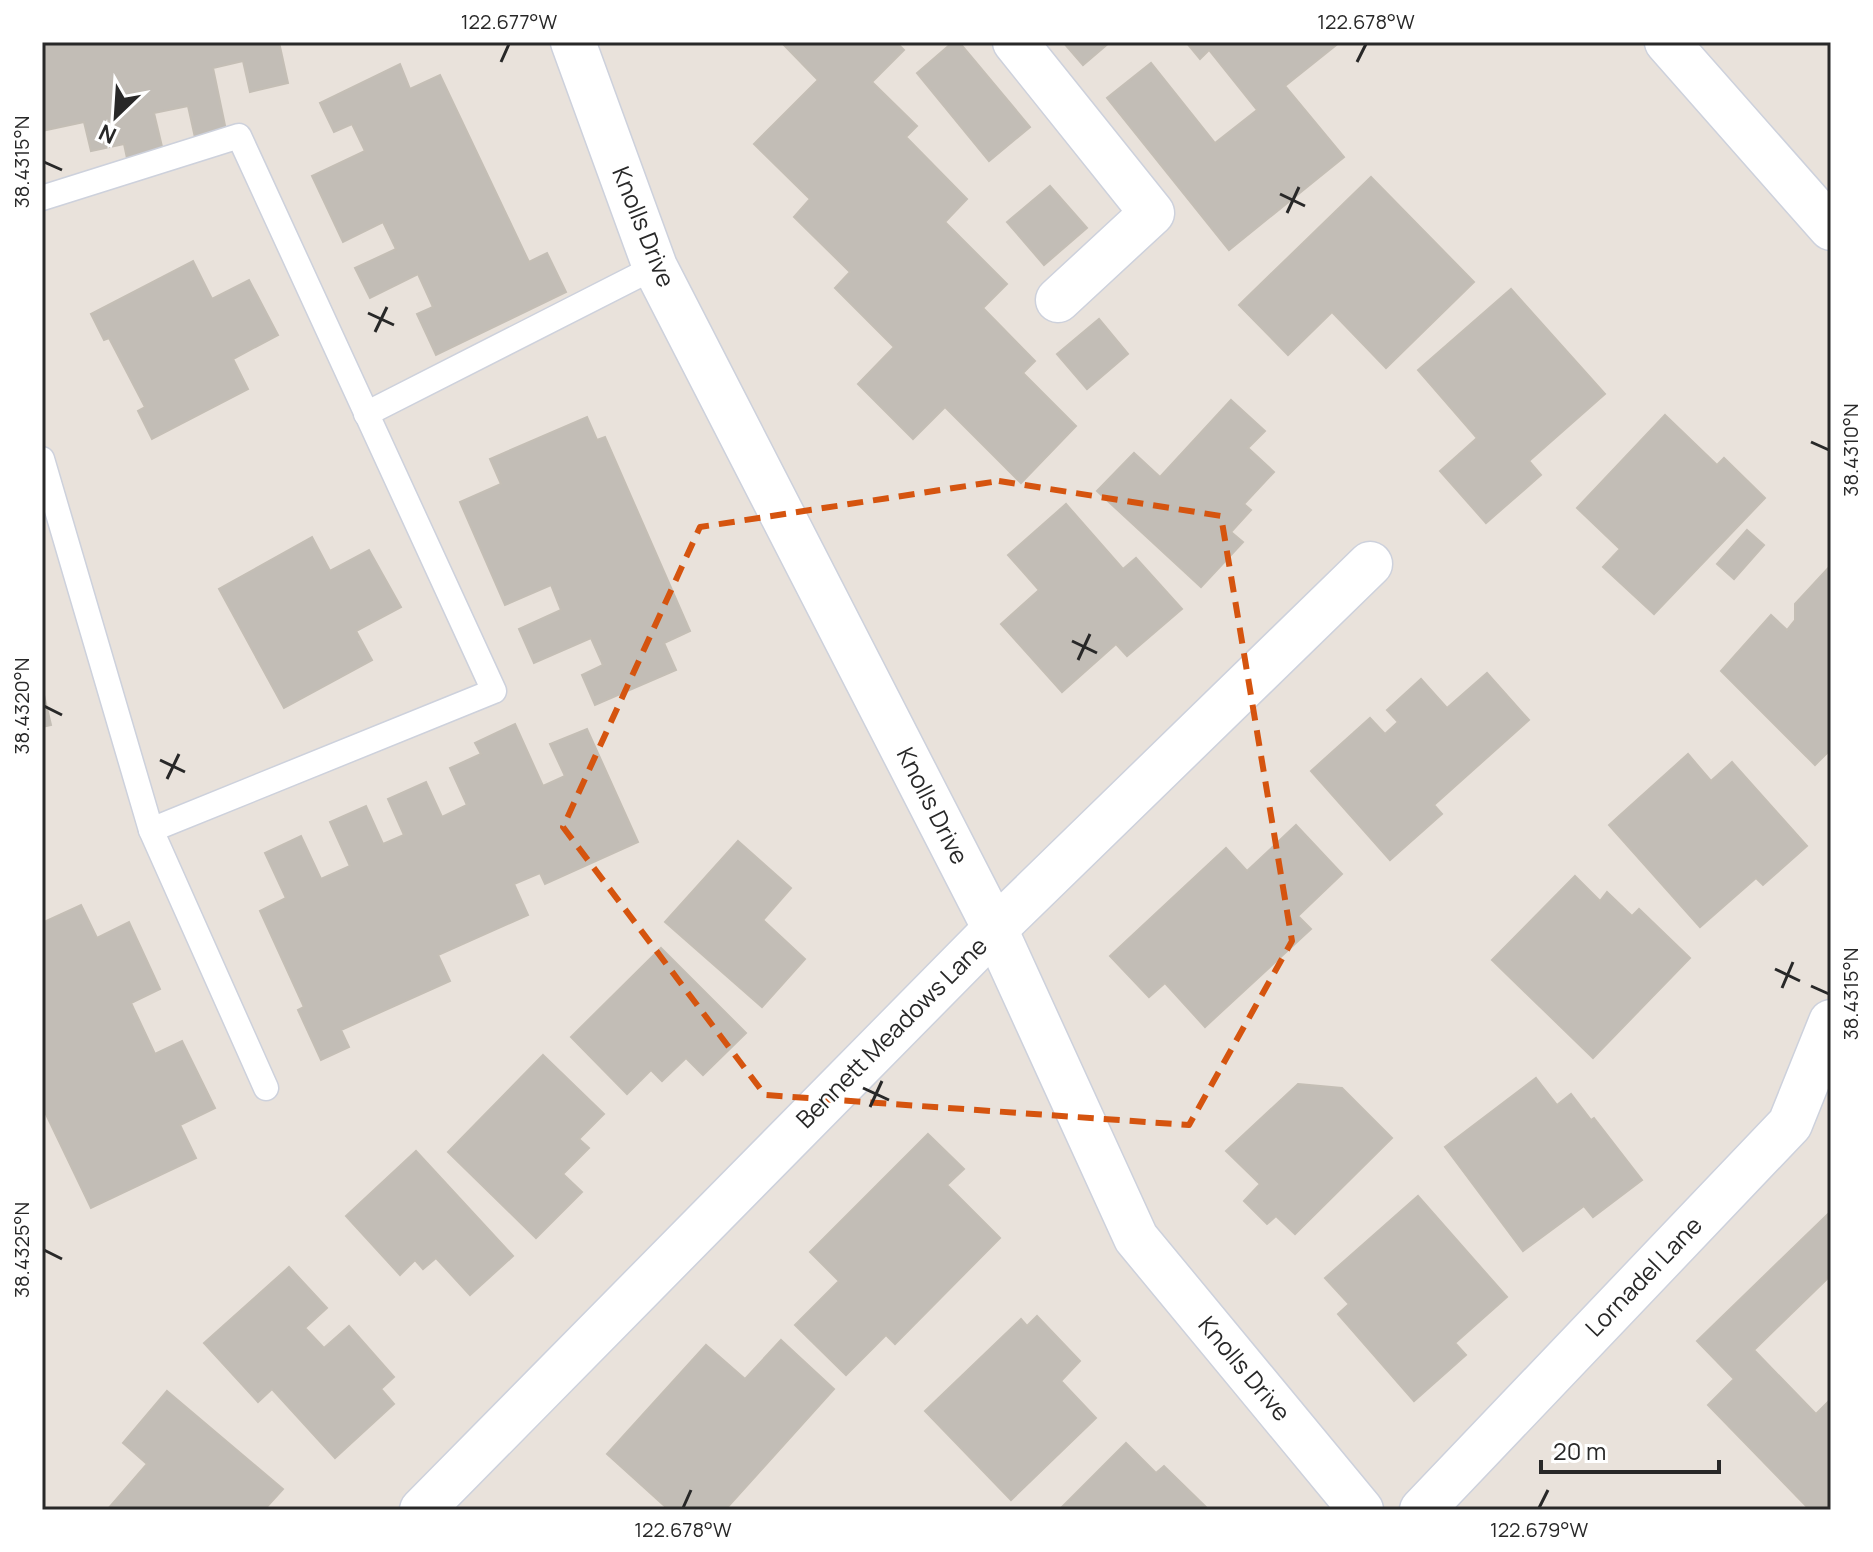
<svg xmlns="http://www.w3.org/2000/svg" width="1873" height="1552" viewBox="0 0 1873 1552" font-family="Manrope,sans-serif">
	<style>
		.building { fill: #c2bdb6; stroke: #c4beb5; stroke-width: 2 }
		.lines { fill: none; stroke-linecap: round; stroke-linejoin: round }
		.lane-casing { stroke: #cdd1dc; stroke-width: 27 }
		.street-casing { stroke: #cdd1dc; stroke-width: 47 }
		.secondary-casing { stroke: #cdd1dc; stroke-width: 47 }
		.lane { stroke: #fff; stroke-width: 24 }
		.street { stroke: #fff; stroke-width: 44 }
		.secondary { stroke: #fff; stroke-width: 44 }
		.marked { fill: none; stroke: #d5540f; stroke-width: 6; stroke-dasharray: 16 10; stroke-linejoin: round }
		.ticks { fill: none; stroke: #282828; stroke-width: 3 }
		.labels { text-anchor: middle; stroke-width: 6; stroke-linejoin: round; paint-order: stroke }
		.street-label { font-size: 24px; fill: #282828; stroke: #fff }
		.neatline { fill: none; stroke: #282828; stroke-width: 3 }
		.ticks-label { font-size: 20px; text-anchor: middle; fill: #282828 }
	</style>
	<rect width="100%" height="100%" fill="#e9e2db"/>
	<g class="building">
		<path d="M42,42h237l9,41 -38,9 -7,-31 -30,7 14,67 -31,7 -8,-36 -34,7 10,42 -36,8 -4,-19 -33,7 -7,-29 -42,9z"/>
		<path d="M781,42h115l8,8 -32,32 45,44 -11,11 61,62 -22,23 62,62 -24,24 52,53 -12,12 53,53 -55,57 -76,-76 -32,32 -55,-55 36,-37 -59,-59 15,-16 -56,-55 16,-18 -56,-55 64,-64z"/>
		<path d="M953,42h6l71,85 -41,34 -72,-88z"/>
		<path d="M1063,42h47l-27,23z"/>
		<path d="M1186,42h154l-55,44 59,71 -115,93 -122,-152 44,-35 64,80 42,-33 -48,-60 -9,9z"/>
		<path d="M400,64l10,25 30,-14 89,187 18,-9 19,39 -130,63 -19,-41 16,-7 -15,-33 -48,24 -15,-30 41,-19 -13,-27 -40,20 -31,-66 53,-25 -13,-27 -18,8 -14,-29z"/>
		<path d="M1371,177l103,105 -88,86 -54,-56 -44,43 -49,-50z"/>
		<path d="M1050,186l37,42 -43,37 -37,-43z"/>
		<path d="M193,261l19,38 37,-19 29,55 -45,24 15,30 -96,50 -14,-28 7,-4 -36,-69 -5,2 -13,-26z"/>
		<path d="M1511,289l94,105 -76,67 12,14 -55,48 -46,-52 37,-33 -59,-68z"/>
		<path d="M1099,319l29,35 -41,35 -30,-35z"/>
		<path d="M1231,400l34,31 -17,17 26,24 -30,32 7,6 -20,22 12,10 -42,45 -104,-96 37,-38 26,24z"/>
		<path d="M1665,415l52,50 7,-7 41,40 -111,116 -51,-47 17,-18 -43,-41z"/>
		<path d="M587,417l10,23 8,-3 85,194 -26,12 12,27 -81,35 -13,-30 21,-10 -12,-27 -57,25 -15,-34 42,-19 -10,-25 -46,20 -45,-103 41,-18 -11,-25z"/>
		<path d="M1066,504l57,65 13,-11 46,51 -55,47 -11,-12 -54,48 -61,-68 38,-34 -31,-35z"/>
		<path d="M1747,530l17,15 -30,34 -17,-15z"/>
		<path d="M312,537l18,34 39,-21 32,57 -45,24 16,29 -88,48 -65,-119z"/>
		<path d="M1831,565v184l-16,16 -94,-94 50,-56 16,15 8,-10v-16z"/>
		<path d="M1487,673l42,47 -95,85 8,9 -52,46 -79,-89 59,-53 15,16 13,-12 -11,-12 34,-31 26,29z"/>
		<path d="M44,695l7,30 -9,2v-31z"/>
		<path d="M515,724l28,62 22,-10 -15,-32 37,-15 51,113 -93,42 -5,-11 -26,11 14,31 -90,40 12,26 -109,49 8,17 -28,13 -23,-50 6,-3 -44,-96 26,-13 -21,-45 36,-17 20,43 29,-13 -20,-44 36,-16 17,38 21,-9 -16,-36 38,-17 16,35 25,-12 -17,-37 31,-14 -6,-11z"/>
		<path d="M1688,754l23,27 21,-19 75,84 -44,39 -7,-7 -56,49 -91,-102z"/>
		<path d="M1296,825l46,49 -44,42 13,13 -106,98 -40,-44 -16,14 -39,-41 116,-108 21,23z"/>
		<path d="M738,841l53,47 -28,32 42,39 -43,48 -97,-85z"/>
		<path d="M1575,876l25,25 7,-9 25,24 7,-7 51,49 -97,100 -101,-98z"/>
		<path d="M81,905l16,33 32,-16 31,67 -29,14 24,51 27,-13 33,67 -35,17 16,33 -105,50 -49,-102v-183z"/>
		<path d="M661,948l85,85 -43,42 -17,-17 -24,23 -11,-11 -24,24 -56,-57z"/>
		<path d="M543,1055l61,59 -25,25 10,9 -26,26 19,18 -46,46 -88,-86z"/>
		<path d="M1536,1078l21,27 14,-11 20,26 3,-2 48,62 -49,37 -9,-11 -61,45 -78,-104z"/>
		<path d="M1298,1084l44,4 50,50 -97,96 -19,-18 -9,8 -23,-23 16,-17 -34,-33z"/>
		<path d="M928,1134l36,35 -17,16 53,53 -105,106 -9,-9 -40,40 -51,-50 44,-44 -29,-29z"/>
		<path d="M416,1151l97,105 -43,39 -34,-37 -13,11 -8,-9 -15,15 -54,-59z"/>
		<path d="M1418,1196l89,101 -52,46 11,12 -52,46 -76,-87 11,-10 -24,-26z"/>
		<path d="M1831,1211v64l-77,75 62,64 15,-15v111h-21l-102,-105 26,-26 -37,-38z"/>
		<path d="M289,1267l38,41 -22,20 19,20 25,-22 45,51 -13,12 13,15 -59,54 -63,-69 -14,13 -54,-59z"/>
		<path d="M1037,1316l43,45 -19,20 35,37 -85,82 -86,-89 96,-92 6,7z"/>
		<path d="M781,1340l53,49 -109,121h-56l-62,-56 99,-109 39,34z"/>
		<path d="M167,1391l116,98 -19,21h-157l40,-46 -24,-21z"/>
		<path d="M1126,1443l30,30 8,-7 45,44h-150z"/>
	</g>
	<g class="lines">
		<defs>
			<g id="lane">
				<path d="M42,198l197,-62 255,555 -343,139"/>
				<path d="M366,414l289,-147"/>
				<path d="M42,459l109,371 115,258"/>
			</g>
			<g id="street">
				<path d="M573,42l82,225 340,662 141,309 225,272"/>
				<path d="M1015,42l137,171 -94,87"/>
				<path d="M422,1510l573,-581 375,-365"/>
				<path d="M1422,1510l368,-386 41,-102"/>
			</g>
			<path id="secondary" d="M1667,42l164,186"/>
		</defs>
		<use href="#lane" class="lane-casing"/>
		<use href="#street" class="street-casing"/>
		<use href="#secondary" class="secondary-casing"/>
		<use href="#lane" class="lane"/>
		<use href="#street" class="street"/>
		<use href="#secondary" class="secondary"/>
	</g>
	<path class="marked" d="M999,481l222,35 71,425 -103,184 -424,-30 -202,-268 137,-300z"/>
	<path class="ticks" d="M501,62l8,-18M1357,62l9,-18M44,162l18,8M1280,194l25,12M1287,213l12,-26M368,313l26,12M375,332l12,-25M1811,442l18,8M1072,641l25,12M1078,660l12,-26M44,706l18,9M160,760l25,12M167,779l12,-25M1775,969l25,12M1811,986l18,8M1782,988l11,-26M863,1088l26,12M870,1107l12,-26M44,1250l18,9M683,1508l8,-18M1539,1508l9,-18"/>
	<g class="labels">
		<g class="street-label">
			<text transform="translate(643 227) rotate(68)" y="8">Knolls Drive</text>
			<text transform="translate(932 806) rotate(63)" y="8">Knolls Drive</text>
			<text transform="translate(892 1033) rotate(-45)" y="8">Bennett Meadows Lane</text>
			<text transform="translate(1644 1277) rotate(-46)" y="8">Lornadel Lane</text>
			<text transform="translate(1244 1369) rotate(50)" y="8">Knolls Drive</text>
		</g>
	</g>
	<rect width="1873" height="1552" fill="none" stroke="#ffffff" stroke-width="88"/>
	<g transform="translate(116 116) rotate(205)" stroke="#ffffff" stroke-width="6" paint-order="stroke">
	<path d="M0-6L14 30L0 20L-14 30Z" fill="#282828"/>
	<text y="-12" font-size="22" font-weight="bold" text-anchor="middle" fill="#282828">N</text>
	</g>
	<path d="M1541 1460v12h178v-12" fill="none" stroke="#282828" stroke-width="4"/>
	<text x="1553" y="1460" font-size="24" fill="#282828" stroke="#ffffff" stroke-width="6" paint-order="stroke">20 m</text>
	<rect x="44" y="44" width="1785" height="1464" class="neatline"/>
	<g class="ticks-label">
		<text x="509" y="29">122.677°W</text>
		<text x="1366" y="29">122.678°W</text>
		<text transform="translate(22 162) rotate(-90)" y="7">38.4315°N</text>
		<text transform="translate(1851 450) rotate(-90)" y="7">38.4310°N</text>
		<text transform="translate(22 706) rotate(-90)" y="7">38.4320°N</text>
		<text transform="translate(1851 994) rotate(-90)" y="7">38.4315°N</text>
		<text transform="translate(22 1250) rotate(-90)" y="7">38.4325°N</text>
		<text x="683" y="1537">122.678°W</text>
		<text x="1539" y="1537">122.679°W</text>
	</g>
</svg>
